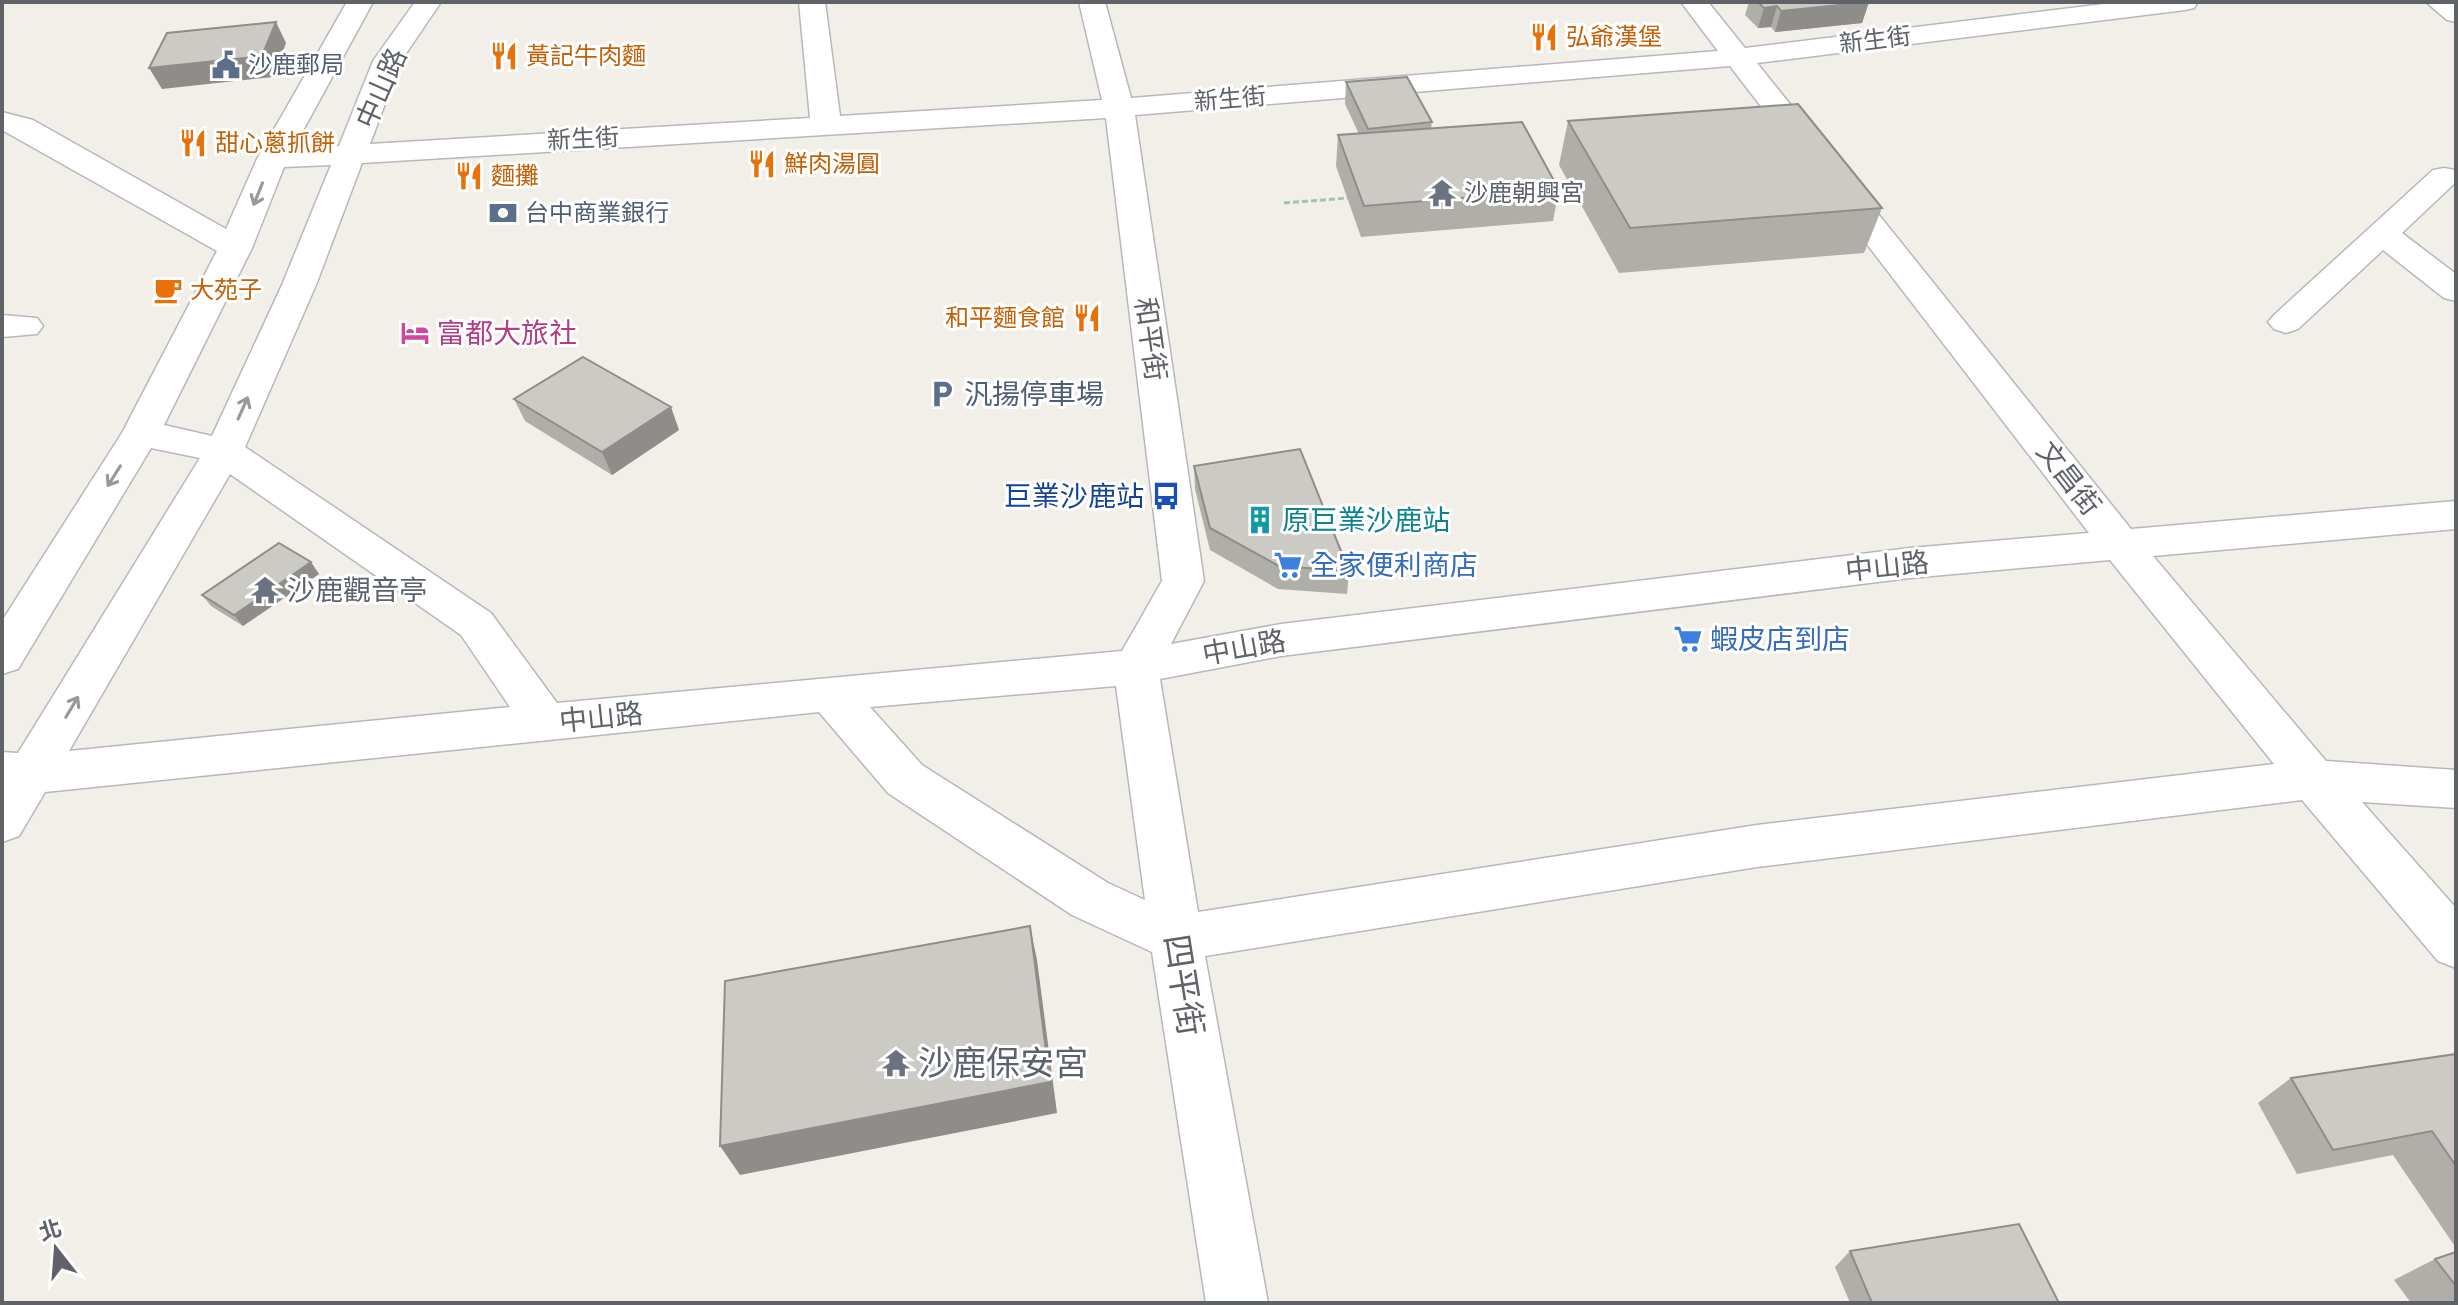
<svg xmlns="http://www.w3.org/2000/svg" width="2458" height="1305" viewBox="0 0 2458 1305" font-family="Jost,'Noto Sans TC',sans-serif">
	<style>
		.lines { fill: none; stroke-linecap: round; stroke-linejoin: round }
		.minor-casing { stroke: #b5b8bc; stroke-width: 3 }
		.path { stroke: #9cc7a9; stroke-width: 3; stroke-dasharray: 6 3; stroke-linecap: butt }
		.minor { fill: #fff; fill-rule: evenodd }
		.wall { fill: #afaea9 }
		.shaded-wall { fill: #8f8d8a }
		.building { fill: #cccac5; stroke: #8f8d8a; stroke-width: 2 }
		.oneway { stroke: #979a9d }
		.labels { text-anchor: middle; stroke-width: 6; stroke-linejoin: round; paint-order: stroke }
		.far-food-label { font-size: 24px; fill: #c56008; stroke: #fff; text-anchor: start }
		.far-street-label { font-size: 24px; fill: #5f6368; stroke: #fff }
		.far-service-label { font-size: 24px; fill: #4e5e75; stroke: #fff; text-anchor: start }
		.far-worship-label { font-size: 24px; fill: #5b616d; stroke: #fff; text-anchor: start }
		.street-label { font-size: 28px; fill: #5f6368; stroke: #fff }
		.hotel-label { font-size: 28px; fill: #b23c85; stroke: #fff; text-anchor: start }
		.service-label { font-size: 28px; fill: #4e5e75; stroke: #fff; text-anchor: start }
		.transit-label { font-size: 28px; fill: #164399; stroke: #fff; text-anchor: end }
		.culture-label { font-size: 28px; fill: #0d838f; stroke: #fff; text-anchor: start }
		.shop-label { font-size: 28px; fill: #366cbe; stroke: #fff; text-anchor: start }
		.worship-label { font-size: 28px; fill: #5b616d; stroke: #fff; text-anchor: start }
		.near-street-label { font-size: 34px; fill: #5f6368; stroke: #fff }
		.near-worship-label { font-size: 34px; fill: #5b616d; stroke: #fff; text-anchor: start }
	</style>
	<rect width="100%" height="100%" fill="#f1efe8"/>
	<g class="lines">
		<defs>
			<g id="minor">
				<path d="M347,2h26l-80,147 46,-3 34,-85 42,-59h26l-40,59 -31,83 440,-26 -11,-116h26l15,114 262,-16 -23,-98h26l26,96 587,-47 -37,-49h27l37,46 375,-46h78l-4,6 -9,2 -428,53 374,466 325,-28v28l-303,27 173,205 130,9v38l-94,-6 94,106v60l-18,-7 -136,-161 -545,67 -552,89 63,347h-62l-54,-351 -80,-37 -184,-122 -69,-81 -774,80 -26,44 -17,6v-90l16,1 182,-295 -49,-10 -133,221 -16,5v-53l120,-188 95,-182 -215,-121v-18l31,8 193,109 31,-70zM1730,66l359,467 -179,15 -629,76 -110,20 33,-63 -69,-466zM1106,118l56,463 -40,70 -565,52 -66,-90 -246,-166 71,-162 46,-122zM331,165l-49,120 -70,151 -48,-11 88,-177 32,-81zM230,474l231,161 49,72 -441,44zM2110,560l164,204 -517,61 -559,87 -38,-233 121,-23 629,-78zM1116,686l29,214 -37,-17 -186,-118 -52,-58z"/>
				<path d="M2426,2h30v20l-9,-2z"/>
				<path d="M2444,168l11,2 1,12 -54,51 54,41v27l-12,-3 -61,-48 -85,79 -12,4 -12,-4 -6,-7 6,-7 159,-145z"/>
				<path d="M2,315l35,3 6,8 -6,8 -35,3z"/>
			</g>
		</defs>
		<use href="#minor" class="minor-casing"/>
		<path class="path" d="M1284,203l64,-5"/>
		<use href="#minor" class="minor"/>
	</g>
	<g class="wall">
		<path d="M1749,2h120l-7,21 -87,9 -4,-5 -13,1 -13,-13z"/>
		<path d="M1346,82l86,40 -1,7 128,61 -6,31 -192,16 -25,-71 2,-31 21,-1 -14,-30z"/>
		<path d="M1568,121l314,87 -18,45 -245,20 -60,-108z"/>
		<path d="M514,399l165,31 -67,45 -87,-54z"/>
		<path d="M1194,466l155,105 -2,23 -69,-5 -68,-39 -15,-61z"/>
		<path d="M319,574l-76,52 -32,-20 -9,-11z"/>
		<path d="M2456,1054v194l-63,-93 -96,19 -39,-71 33,-25z"/>
		<path d="M1850,1251l209,52h-209l-15,-36z"/>
		<path d="M2456,1252v51h-45l-17,-23 41,-21z"/>
	</g>
	<g class="shaded-wall">
		<path d="M1869,2l-7,21 -87,9 6,-21z"/>
		<path d="M1777,6l-6,21 -13,1 6,-20z"/>
		<path d="M276,22l10,21 -13,34 -111,12 -13,-21z"/>
		<path d="M671,407l8,23 -67,45 -10,-23z"/>
		<path d="M311,562l8,12 -76,52 -9,-11z"/>
		<path d="M1030,926l7,34 20,153 -317,62 -20,-29z"/>
	</g>
	<g class="building">
		<path d="M1758,2h111l-88,9 -4,-5 -13,2z"/>
		<path d="M276,22l-14,34 -113,12 18,-35z"/>
		<path d="M1407,77l25,45 -64,7 -22,-47z"/>
		<path d="M1798,104l84,104 -252,20 -62,-107z"/>
		<path d="M1522,122l37,68 -195,16 -26,-71z"/>
		<path d="M583,357l88,50 -69,45 -88,-53z"/>
		<path d="M1300,449l49,122 -70,-5 -69,-38 -16,-62z"/>
		<path d="M279,543l32,19 -77,53 -32,-20z"/>
		<path d="M1030,926l20,156 -330,64 5,-165z"/>
		<path d="M2456,1054v112l-24,-35 -99,19 -42,-72z"/>
		<path d="M2019,1224l40,79h-187l-22,-52z"/>
		<path d="M2456,1252v34l-21,-27z"/>
	</g>
	<defs><path id="oneway-shaft" d="M-6 0H5M1.5-3L5.5 0L1.5 3" fill="none" stroke-width="1.6" stroke-linecap="round" stroke-linejoin="round" transform="scale(2)"/></defs>
	<g class="oneway">
		<use href="#oneway-shaft" transform="translate(258 194) rotate(112)"/>
		<use href="#oneway-shaft" transform="translate(243 408) rotate(-66)"/>
		<use href="#oneway-shaft" transform="translate(114 476) rotate(122)"/>
		<use href="#oneway-shaft" transform="translate(72 707) rotate(-59)"/>
	</g>
	<defs>
		<symbol id="restaurant-bare" viewBox="-9 -9 18 18"><path d="M-5-6h1v4h1v-4h1v4h1v-4h1v5L-1.5 .5V6h-2V.5L-5-1ZM5-6V6H3V1.5H1.5Q1.5-4 5-6Z" fill="#e8710a" stroke="#fff" stroke-width="2.5" paint-order="stroke"/></symbol>
		<symbol id="civic-bare" viewBox="-9 -9 18 18"><path d="M-.6-6.5H3V-4.5H.6V-3L4-1V1h2V6H-6V1h2V-1L-.6-3ZM-1.2 2.5V6h2.4V2.5Z" fill="#5c6f8a" stroke="#fff" stroke-width="2.5" paint-order="stroke"/></symbol>
		<symbol id="temple-bare" viewBox="-9 -9 18 18"><path d="M0-6L5-2H3V0L6.5 2.5H4V6H1.5V3h-3V6H-4V2.5H-6.5L-3 0V-2H-5Z" fill="#6b7280" stroke="#fff" stroke-width="2.5" paint-order="stroke"/></symbol>
		<symbol id="bank-bare" viewBox="-9 -9 18 18"><path d="M-6-4H6V4H-6ZM0-2.3a2.3 2.3 0 1 0 0 4.6a2.3 2.3 0 1 0 0-4.6Z" fill="#5c6f8a" stroke="#fff" stroke-width="2.5" paint-order="stroke"/></symbol>
		<symbol id="cafe-bare" viewBox="-9 -9 18 18"><path d="M-5.5-4.5H6V0H3Q3 3.5 0 3.5H-2.5Q-5.5 3.5-5.5 0ZM3-3.2v2h1.7v-2ZM-6 4.5H4V6H-6Z" fill="#e8710a" stroke="#fff" stroke-width="2.5" paint-order="stroke"/></symbol>
		<symbol id="hotel-bare" viewBox="-9 -9 18 18"><path d="M-6-4.5h1.5V1H6V5H4.5V3h-9V5H-6ZM-4 0a1.8 1.8 0 1 1 3.6 0ZM.5 0V-2.5h3Q6-2.5 6 0Z" fill="#d1479c" stroke="#fff" stroke-width="2.5" paint-order="stroke"/></symbol>
		<symbol id="parking-bare" viewBox="-9 -9 18 18"><path d="M-3.5-5.5H1a3.5 3.5 0 0 1 0 7H-1V5.5H-3.5ZM-1-3.4V-.6H.8a1.4 1.4 0 0 0 0-2.8Z" fill="#5c6f8a" stroke="#fff" stroke-width="2.5" paint-order="stroke"/></symbol>
		<symbol id="bus-bare" viewBox="-9 -9 18 18"><path d="M-5-6H5V4H4V6H2V4H-2V6H-4V4H-5ZM-3.5-4V0h7V-4ZM-3.5 1.2v1.5H-2V1.2ZM2 1.2v1.5H3.5V1.2Z" fill="#1a4fb4" stroke="#fff" stroke-width="2.5" paint-order="stroke"/></symbol>
		<symbol id="building-bare" viewBox="-9 -9 18 18"><path d="M-4-6H4V6H1V3H-1V6H-4ZM-2.5-4.3h1.7v1.8h-1.7ZM.8-4.3h1.7v1.8H.8ZM-2.5-1h1.7V.8h-1.7ZM.8-1h1.7V.8H.8Z" fill="#0f9aa8" stroke="#fff" stroke-width="2.5" paint-order="stroke"/></symbol>
		<symbol id="supermarket-bare" viewBox="-9 -9 18 18"><path d="M-6-5.5h2.5l.6 2H6L4.5 2H-2.5L-4.4-4H-6ZM-1.5 3.2a1.3 1.3 0 1 0 .1 0ZM3 3.2a1.3 1.3 0 1 0 .1 0Z" fill="#3f7fe0" stroke="#fff" stroke-width="2.5" paint-order="stroke"/></symbol>
	</defs>
	<g fill-rule="evenodd">
		<use href="#restaurant-bare" x="1524" y="17" width="40" height="40"/>
		<use href="#restaurant-bare" x="484" y="36" width="40" height="40"/>
		<use href="#civic-bare" x="206" y="45" width="40" height="40"/>
		<use href="#restaurant-bare" x="173" y="123" width="40" height="40"/>
		<use href="#restaurant-bare" x="742" y="144" width="40" height="40"/>
		<use href="#restaurant-bare" x="449" y="156" width="40" height="40"/>
		<use href="#temple-bare" x="1422" y="173" width="40" height="40"/>
		<use href="#bank-bare" x="483" y="193" width="40" height="40"/>
		<use href="#cafe-bare" x="148" y="270" width="40" height="40"/>
		<use href="#restaurant-bare" x="1067" y="298" width="40" height="40"/>
		<use href="#hotel-bare" x="395" y="313" width="40" height="40"/>
		<use href="#parking-bare" x="922" y="374" width="40" height="40"/>
		<use href="#bus-bare" x="1146" y="476" width="40" height="40"/>
		<use href="#building-bare" x="1240" y="500" width="40" height="40"/>
		<use href="#supermarket-bare" x="1268" y="545" width="40" height="40"/>
		<use href="#temple-bare" x="245" y="570" width="40" height="40"/>
		<use href="#supermarket-bare" x="1668" y="619" width="40" height="40"/>
		<use href="#temple-bare" x="876" y="1043" width="40" height="40"/>
	</g>
	<g class="labels">
		<g class="far-food-label">
			<text x="1566" y="45">弘爺漢堡</text>
			<text x="526" y="64">黃記牛肉麵</text>
			<text x="215" y="151">甜心蔥抓餅</text>
			<text x="784" y="172">鮮肉湯圓</text>
			<text x="491" y="184">麵攤</text>
			<text x="190" y="298">大苑子</text>
			<text x="1065" y="326" text-anchor="end">和平麵食館</text>
		</g>
		<g class="far-street-label">
			<text transform="translate(1875 40) rotate(-7)" y="8">新生街</text>
			<text transform="translate(1230 99) rotate(-5)" y="8">新生街</text>
			<text transform="translate(583 139) rotate(-3)" y="8">新生街</text>
		</g>
		<g class="far-service-label">
			<text x="248" y="73">沙鹿郵局</text>
			<text x="525" y="221">台中商業銀行</text>
		</g>
		<g class="far-worship-label">
			<text x="1464" y="201">沙鹿朝興宮</text>
		</g>
		<g class="street-label">
			<text transform="translate(381 88) rotate(-66)" y="10">中山路</text>
			<text transform="translate(1151 339) rotate(82)" y="10">和平街</text>
			<text transform="translate(2069 478) rotate(52)" y="10">文昌街</text>
			<text transform="translate(1887 566) rotate(-6)" y="10">中山路</text>
			<text transform="translate(1244 647) rotate(-10)" y="10">中山路</text>
			<text transform="translate(601 717) rotate(-6)" y="10">中山路</text>
		</g>
		<g class="hotel-label">
			<text x="437" y="343">富都大旅社</text>
		</g>
		<g class="service-label">
			<text x="964" y="404">汎揚停車場</text>
		</g>
		<g class="transit-label">
			<text x="1144" y="506">巨業沙鹿站</text>
		</g>
		<g class="culture-label">
			<text x="1282" y="530">原巨業沙鹿站</text>
		</g>
		<g class="shop-label">
			<text x="1310" y="575">全家便利商店</text>
			<text x="1710" y="649">蝦皮店到店</text>
		</g>
		<g class="worship-label">
			<text x="287" y="600">沙鹿觀音亭</text>
		</g>
		<g class="near-street-label">
			<text transform="translate(1184 985) rotate(81)" y="12">四平街</text>
		</g>
		<g class="near-worship-label">
			<text x="918" y="1075">沙鹿保安宮</text>
		</g>
	</g>
	<rect width="2458" height="1305" fill="none" stroke="#5f6368" stroke-width="8"/>
	<g transform="translate(56 1249) rotate(343)" stroke="#ffffff" stroke-width="6" paint-order="stroke">
	<path d="M0-6L14 30L0 20L-14 30Z" fill="#5f6368"/>
	<text y="-12" font-size="22" font-weight="bold" text-anchor="middle" fill="#5f6368">北</text>
	</g>
</svg>
